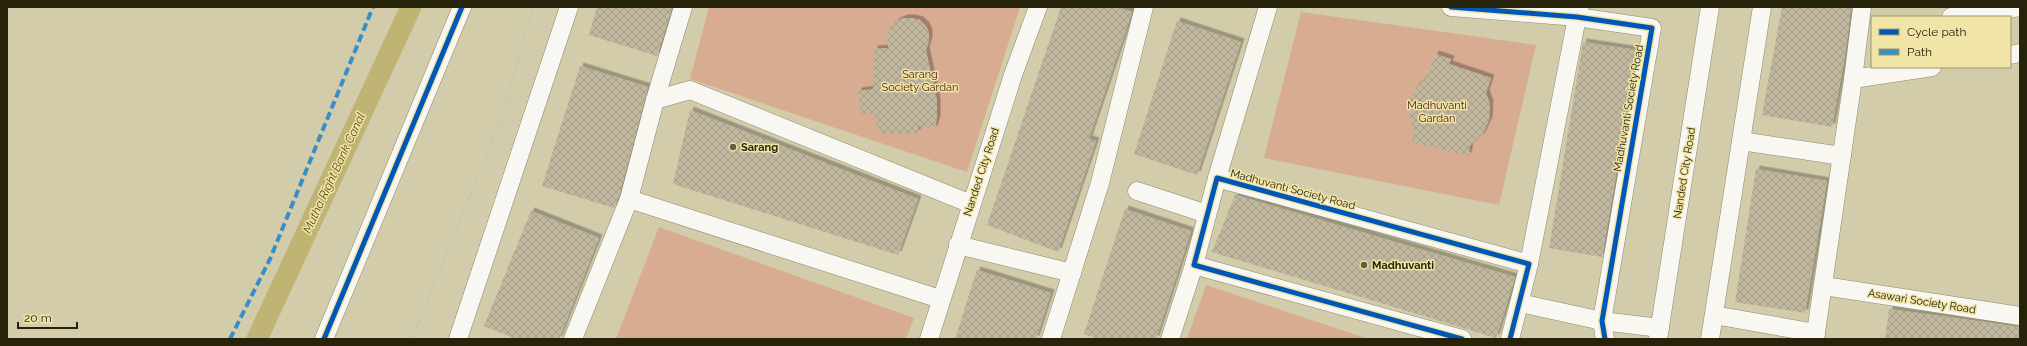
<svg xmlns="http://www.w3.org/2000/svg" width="2027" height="346" viewBox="0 0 2027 346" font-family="Raleway,sans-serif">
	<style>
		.green { fill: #d8ac91 }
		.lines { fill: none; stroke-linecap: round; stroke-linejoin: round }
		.canal { stroke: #c0b474; stroke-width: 21 }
		.building { fill: url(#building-cross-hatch); filter: url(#shadow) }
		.street-casing { stroke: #8e8970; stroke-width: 19 }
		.path { stroke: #c8c5bb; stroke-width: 2.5; stroke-dasharray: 3 3; stroke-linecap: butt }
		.street { stroke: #f8f7f2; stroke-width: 18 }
		.quiet { stroke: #3a8ec6; stroke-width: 4; stroke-dasharray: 8 4; stroke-linecap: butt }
		.cycleway-casing { stroke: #f0e4a7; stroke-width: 8 }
		.cycleway { stroke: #0057b8; stroke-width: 5 }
		.poi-dot { fill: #635e42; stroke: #f0e4a7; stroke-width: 1.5 }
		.labels { text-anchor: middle; stroke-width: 3; stroke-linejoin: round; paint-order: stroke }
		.park-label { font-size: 11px; fill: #4b1b0c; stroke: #f0e4a7 }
		.street-label { font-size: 11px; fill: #27220a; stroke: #f0e4a7 }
		.poi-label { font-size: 11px; font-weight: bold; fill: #27220a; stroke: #f0e4a7; text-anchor: start }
		.water-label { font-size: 12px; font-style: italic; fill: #5a4f13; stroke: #f0e4a7 }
	</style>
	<defs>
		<pattern id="building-cross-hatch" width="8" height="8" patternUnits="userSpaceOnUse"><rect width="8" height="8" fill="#c0b79e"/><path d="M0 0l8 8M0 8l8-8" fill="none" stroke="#a59d87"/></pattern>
		<filter id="shadow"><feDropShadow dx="3.5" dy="-3.5" stdDeviation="0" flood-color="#0004"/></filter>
	</defs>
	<rect width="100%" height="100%" fill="#d2ccab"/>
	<g class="green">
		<path d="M709,7h311l-53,165 -277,-93z"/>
		<path d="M1301,12l235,33 -37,160 -235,-47z"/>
		<path d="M659,227l255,91 -8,21h-290z"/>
		<path d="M1206,285l163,54h-182z"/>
	</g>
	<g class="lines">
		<path class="canal" d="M257,339l154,-332"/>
	</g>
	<g class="building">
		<path d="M597,7h75l-15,49 -68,-21z"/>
		<path d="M1061,7h56l15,5 -43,127 7,2 -38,111 -71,-27z"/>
		<path d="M1782,7h69l-6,48 -13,72 -70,-12z"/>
		<path d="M904,18h8l8,2 6,6 3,7v8l-3,9 11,51v18l-3,10 -15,-3 -2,7 -34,1 -6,-7 -2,-14 -14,2 -3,-24 15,-2 1,-40 14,-1v-13l3,-8 6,-6z"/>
		<path d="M1177,21l64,21 -44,133 -63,-21z"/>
		<path d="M1583,42l54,8 -35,207 -53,-9z"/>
		<path d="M1435,54l16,5 -2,5 42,14 -5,15 4,11 -1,16 -7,15 -12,11 -2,10 -56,-14 2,-11 -5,-15 1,-16 7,-14 11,-11z"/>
		<path d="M580,66l68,21 -29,109 -5,12 -72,-22z"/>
		<path d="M690,110l228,89 -20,56 -225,-71z"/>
		<path d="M1756,169l71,12 -22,132 -70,-11z"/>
		<path d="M1235,195l280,82 -19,61 -284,-86z"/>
		<path d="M1125,209l66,22 -35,108h-58l-14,-5z"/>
		<path d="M531,211l68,27 -40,101h-43l-32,-13z"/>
		<path d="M977,270l74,23 -15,46h-81z"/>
		<path d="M1889,309l131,18v12h-135z"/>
	</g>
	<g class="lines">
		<defs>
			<g id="street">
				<path d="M1451,7l126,10 75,11 -50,293 3,18"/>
				<path d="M1951,17l69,-10"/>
				<path d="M2010,55l10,-2"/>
				<path d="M1853,79l9,-72"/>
				<path d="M655,100l35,-10 281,114"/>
				<path d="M1741,141l101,15"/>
				<path d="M1217,178l51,-171"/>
				<path d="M1137,191l70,23"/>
				<path d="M629,199l311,100"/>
				<path d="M958,245l114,28"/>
				<path d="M1529,264l50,-257"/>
				<path d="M1824,286l196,30"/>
				<path d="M1520,303l82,18 58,7"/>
				<path d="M1714,315l102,18"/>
				<path d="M324,339l138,-332"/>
				<path d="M458,339l111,-332"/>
				<path d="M573,339l56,-140 26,-99 28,-93"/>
				<path d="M929,339l84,-264 25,-68"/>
				<path d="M1051,339l49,-156 44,-176"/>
				<path d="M1170,339l24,-74"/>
				<path d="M1462,339l-268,-74 23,-87 312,86 -19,75"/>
				<path d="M1658,339l52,-332"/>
				<path d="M1710,339l52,-332"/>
				<path d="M1815,339l38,-260 79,-12"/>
			</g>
		</defs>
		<use href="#street" class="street-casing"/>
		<path class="path" d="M412,339l90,-223 31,-109"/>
		<use href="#street" class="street"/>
		<path class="quiet" d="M230,339l40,-80 103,-252"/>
		<defs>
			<g id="cycleway">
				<path d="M1451,7l126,10 75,11 -50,293 3,18"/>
				<path d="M324,339l138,-332"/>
				<path d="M1462,339l-268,-74 23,-87 312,86 -19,75"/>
			</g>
		</defs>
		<use href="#cycleway" class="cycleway-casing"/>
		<use href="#cycleway" class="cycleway"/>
	</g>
	<g class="poi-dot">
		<circle cx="733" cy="147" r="4"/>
		<circle cx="1364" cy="265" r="4"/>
	</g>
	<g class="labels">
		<g class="park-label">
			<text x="920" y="78">Sarang<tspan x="920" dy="13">Society Gardan</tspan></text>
			<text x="1437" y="109">Madhuvanti<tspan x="1437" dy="13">Gardan</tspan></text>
		</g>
		<g class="street-label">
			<text transform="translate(1628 108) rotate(-80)" y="4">Madhuvanti Society Road</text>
			<text transform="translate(981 172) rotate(-72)" y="4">Nanded City Road</text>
			<text transform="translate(1684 173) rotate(-81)" y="4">Nanded City Road</text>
			<text transform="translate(1293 189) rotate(15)" y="4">Madhuvanti Society Road</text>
			<text transform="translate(1922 301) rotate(9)" y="4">Asawari Society Road</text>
		</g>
		<g class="poi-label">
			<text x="741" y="151">Sarang</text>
			<text x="1372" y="269">Madhuvanti</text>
		</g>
		<g class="water-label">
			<text transform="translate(334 173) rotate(-65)" y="4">Mutha Right Bank Canal</text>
		</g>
	</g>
	<rect width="2027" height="346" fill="none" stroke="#27220a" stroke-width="16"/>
	<rect x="1871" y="16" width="140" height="52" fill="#f0e4a7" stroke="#a09668"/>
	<rect x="1879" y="29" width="20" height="6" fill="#0057b8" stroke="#a09668"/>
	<text x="1907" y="36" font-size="12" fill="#27220a">Cycle path</text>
	<rect x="1879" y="49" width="20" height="6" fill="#3a8ec6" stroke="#a09668"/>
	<text x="1907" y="56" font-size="12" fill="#27220a">Path</text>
	<path d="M18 322v6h59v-6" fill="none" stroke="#27220a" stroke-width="2"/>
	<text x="24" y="322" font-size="12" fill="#27220a" stroke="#f0e4a7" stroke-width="3" paint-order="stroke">20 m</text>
</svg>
